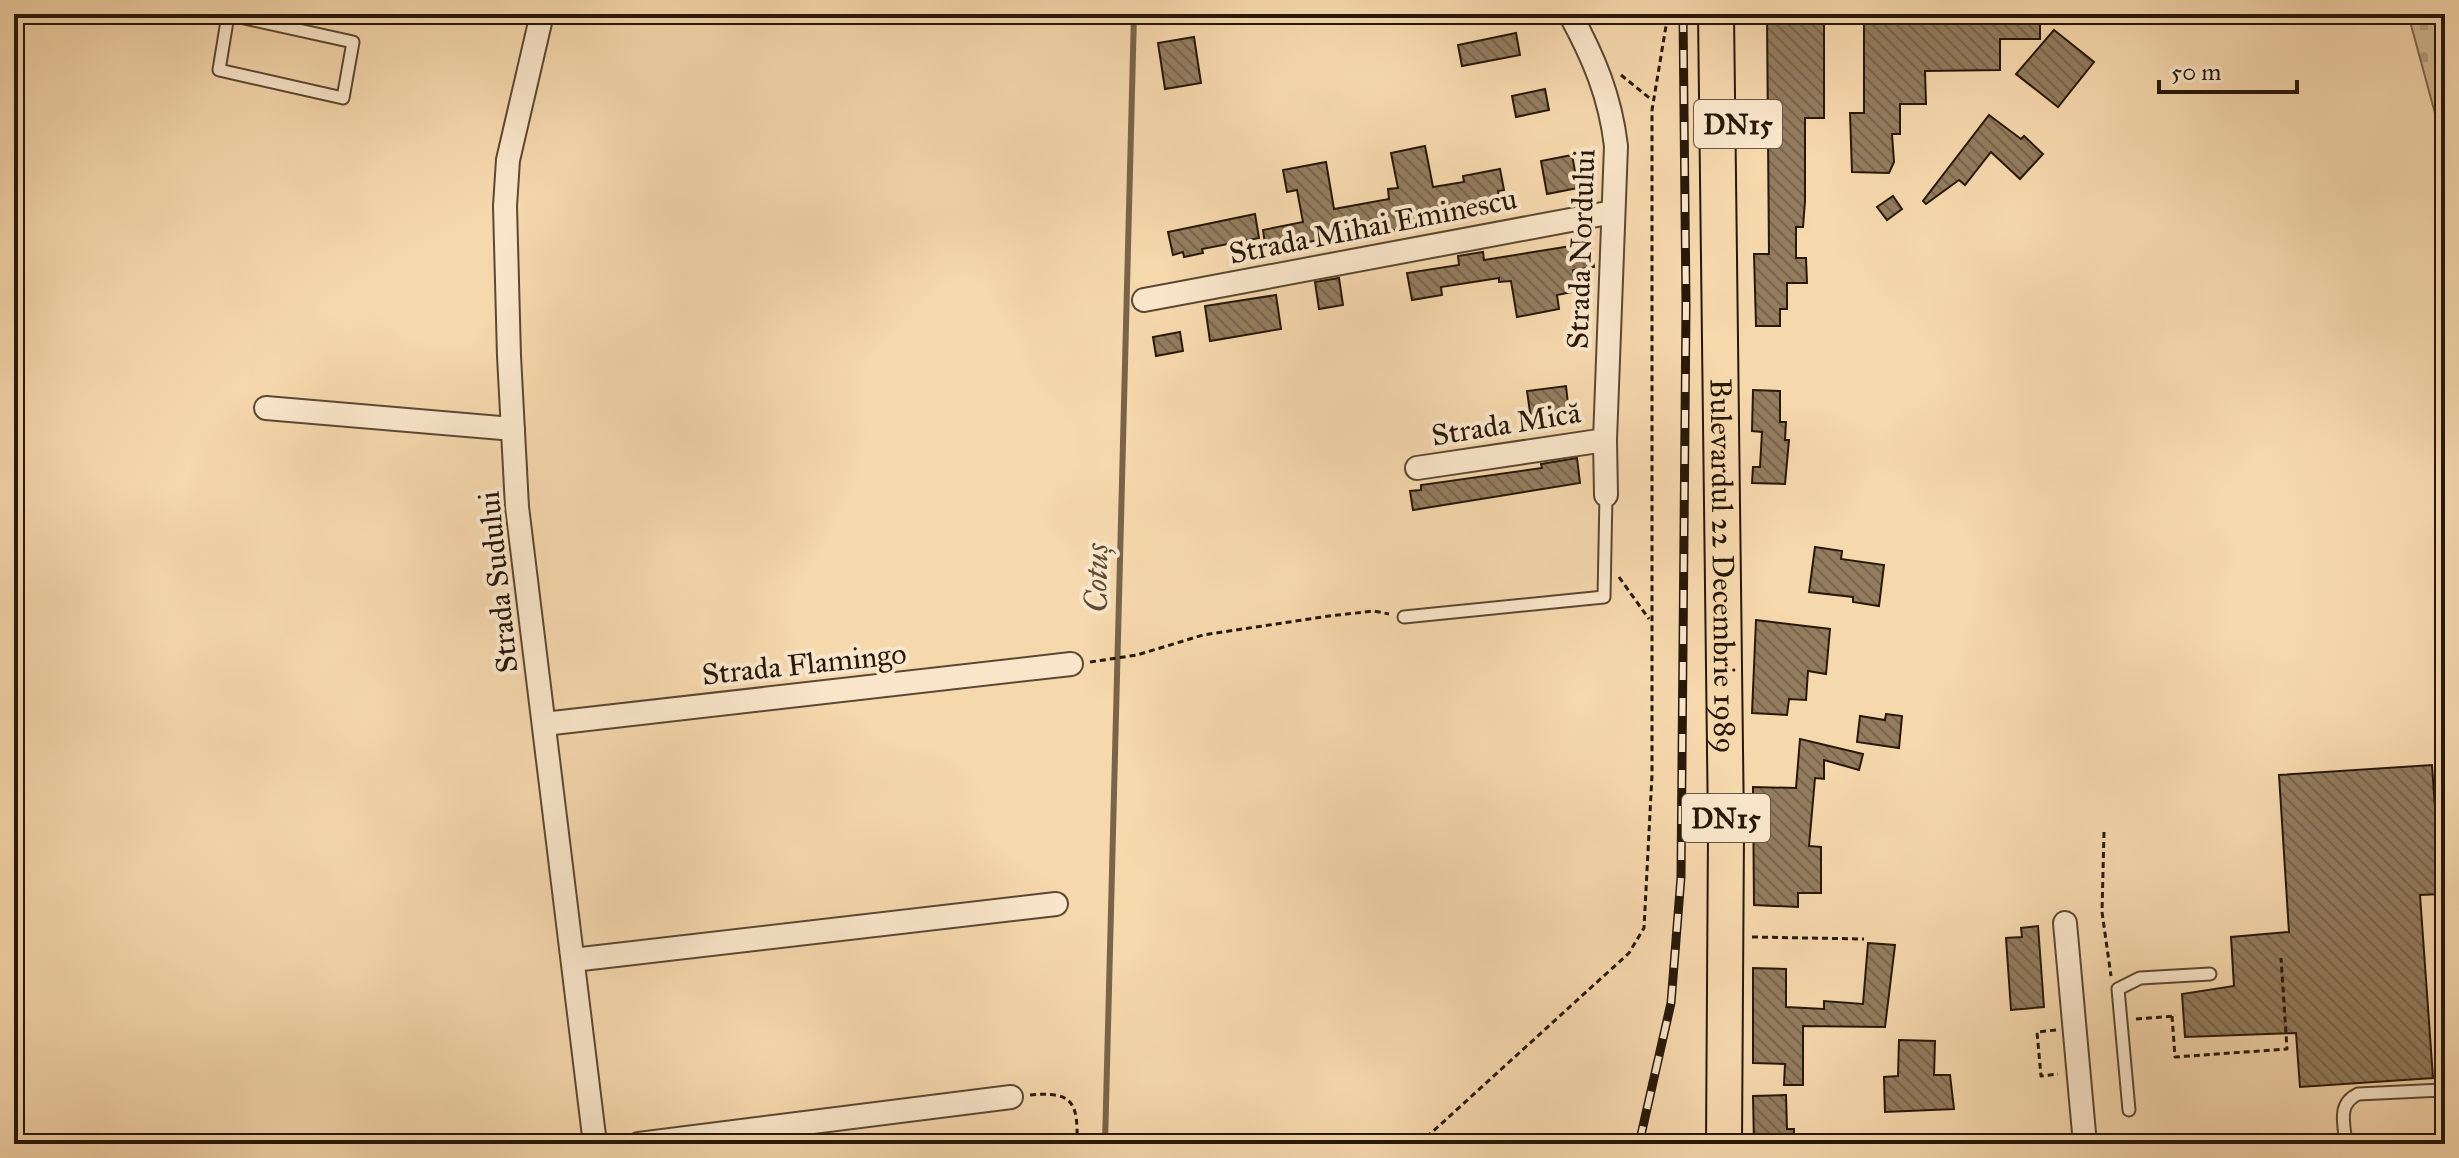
<svg xmlns="http://www.w3.org/2000/svg" width="2459" height="1158" viewBox="0 0 2459 1158" font-family="'IM FELL Great Primer',serif">
	<style>
		.cemetery { fill: url(#cemetery-stones); stroke: #7d684d; stroke-width: 2 }
		.lines { fill: none; stroke-linecap: round; stroke-linejoin: round }
		.stream { stroke: #79644a; stroke-width: 6 }
		.building { fill: url(#building-back-hatch); stroke: #271809; stroke-width: 2 }
		.lane-casing { stroke: #5b4832; stroke-width: 15 }
		.street-casing { stroke: #5b4832; stroke-width: 26 }
		.primary-casing { stroke: #271809; stroke-width: 38 }
		.path { stroke: #271809; stroke-width: 3; stroke-dasharray: 6 4; stroke-linecap: butt }
		.lane { stroke: #f9e6ca; stroke-width: 11 }
		.street { stroke: #f9e6ca; stroke-width: 22 }
		.primary { stroke: #f6d8ad; stroke-width: 34 }
		.rail-casing { stroke: #271809; stroke-width: 9 }
		.rail { stroke: #f9e6ca; stroke-width: 6; stroke-dasharray: 18; stroke-linecap: butt }
		.labels { text-anchor: middle; stroke-width: 8; stroke-linejoin: round; paint-order: stroke }
		.shield { fill: #f9e6ca; stroke: #665643; stroke-width: 2 }
		.shield-label { font-size: 28px; font-weight: bold; fill: #271809 }
		.street-label { font-size: 30px; fill: #271809; stroke: #f9e6ca }
		.water-label { font-size: 32px; font-style: italic; fill: #5e4b34; stroke: #f9e6ca }
	</style>
	<defs>
		<pattern id="cemetery-stones" width="16" height="16" patternUnits="userSpaceOnUse" patternTransform="scale(2)"><rect width="16" height="16" fill="#d3b791"/><path d="M2 7V4a2 2 0 0 1 4 0v3zM10 15v-3a2 2 0 0 1 4 0v3z" fill="#b59d7c"/></pattern>
		<pattern id="building-back-hatch" width="6" height="6" patternUnits="userSpaceOnUse" patternTransform="scale(2)"><rect width="6" height="6" fill="#937c5e"/><path d="M-1 5l2 2M0 0l6 6M5-1l2 2" fill="none" stroke="#78654c"/></pattern>
	</defs>
	<rect width="100%" height="100%" fill="#f6d8ad"/>
	<filter id="stains"><feTurbulence type="fractalNoise" baseFrequency=".0025" numOctaves="4"/><feColorMatrix values="0 0 0 0 .2 0 0 0 0 .09 0 0 0 0 .02 0 0 0 .5 -.17"/></filter>
	<radialGradient id="worn" r=".72"><stop offset=".6" stop-color="#630" stop-opacity="0"/><stop offset="1" stop-color="#630" stop-opacity=".3"/></radialGradient>
	<path class="cemetery" d="M2408,14h37v136z"/>
	<g class="lines">
		<path class="stream" d="M1105,1144l29,-1130"/>
	</g>
	<g class="building">
		<path d="M1767,14h57v104h-19v83l-2,26h-7v31h10l1,25h-20v26h-7v17h-24l-2,-72h15z"/>
		<path d="M1864,14h176v25h-40v31l-75,1 1,33h-26v30h-8l2,28 -5,11 -37,-1 -2,-59h14z"/>
		<path d="M2054,30l40,32 -36,45 -42,-33z"/>
		<path d="M1516,33l4,22 -58,11 -4,-21z"/>
		<path d="M1194,37l7,46 -36,6 -7,-46z"/>
		<path d="M1545,89l4,21 -33,7 -4,-21z"/>
		<path d="M1989,115l32,24 3,-3 19,18 -23,25 -29,-27 -26,33 -6,-5 -33,24 -3,-3z"/>
		<path d="M1425,146l8,41 31,-5 -1,-6 37,-7 4,21 -6,1 1,6 -40,7 2,12 -36,6 1,6 -80,6 -80,17 -3,-21 40,-8 -6,-32 -10,2 -4,-22 43,-8 8,47 55,-10 -1,-10 10,-1 -7,-35z"/>
		<path d="M1572,155l6,33 -31,6 -6,-33z"/>
		<path d="M1893,196l9,13 -15,11 -10,-13z"/>
		<path d="M1255,214l4,24 -57,11 1,4 -19,4 -1,-5 -10,3 -5,-23z"/>
		<path d="M1590,243l4,24 -21,3 4,21 -20,4 2,14 -42,8 -6,-36 -12,1v-4l-58,9 1,8 -30,5 -5,-27 52,-8 -1,-9 25,-4 1,8z"/>
		<path d="M1339,278l4,27 -24,4 -4,-27z"/>
		<path d="M1276,295l5,34 -71,12 -5,-35z"/>
		<path d="M1180,332l3,19 -27,5 -3,-19z"/>
		<path d="M1566,386l3,27 -38,6 -4,-28z"/>
		<path d="M1753,390l27,1v31h6l-1,18h4l-4,44 -33,-1 1,-16h7l2,-35 -10,-1z"/>
		<path d="M1577,458l3,25 -167,27 -3,-19 11,-1v-5l121,-17 -1,-4z"/>
		<path d="M1815,547l27,4 -1,8 43,6 -5,41 -26,-4v-5l-44,-5z"/>
		<path d="M1756,620l74,9 -4,45 -18,-3 -2,29 -17,-1 -2,16 -35,-2z"/>
		<path d="M1886,714l16,2 -3,32 -42,-6 3,-26 25,4z"/>
		<path d="M1800,739l63,15 -4,16 -35,-10v19l-9,-1 -6,68 12,1v46h-23v14l-44,-2 -1,-118 43,1z"/>
		<path d="M2432,765l9,129 -21,1 13,183 -133,9 -4,-54 -111,4 -3,-43 52,-8 -3,-49 58,-5 -10,-157z"/>
		<path d="M2038,926l6,81 -33,3 -5,-72 16,-1 -1,-9z"/>
		<path d="M1868,943l27,2 -10,82 -82,-1v59h-19l1,-21 -32,-1v-95l33,1v38l38,2v-8l39,3z"/>
		<path d="M1899,1040l36,1 -1,34h16l4,34 -69,3 -1,-35 14,-1z"/>
		<path d="M1786,1095l1,34h7v15h-40l-1,-48z"/>
	</g>
	<g class="lines">
		<defs>
			<g id="lane">
				<path d="M226,14l127,28 -10,56 -124,-28 9,-55"/>
				<path d="M1404,617l200,-20 2,-102"/>
				<path d="M2129,1110l-11,-121 22,-11 70,-4"/>
				<path d="M2346,1144c-2,-21 -9,-40 12,-50l84,-4"/>
			</g>
			<g id="street">
				<path d="M542,14l-34,146 -3,46 4,150 8,151 78,637"/>
				<path d="M1570,14c24,44 40,82 46,132l-11,294 1,55"/>
				<path d="M1144,300l469,-88"/>
				<path d="M266,408l247,21"/>
				<path d="M1417,468l188,-28"/>
				<path d="M544,724l527,-60"/>
				<path d="M2065,923l20,221"/>
				<path d="M573,960l483,-56"/>
				<path d="M639,1144l372,-47"/>
			</g>
			<g id="primary">
				<path id="s1" d="M1716,14l10,816 -2,314"/>
			</g>
		</defs>
		<use href="#lane" class="lane-casing"/>
		<use href="#street" class="street-casing"/>
		<use href="#primary" class="primary-casing"/>
		<g class="path">
			<path d="M1621,75l31,25"/>
			<path d="M1619,577l30,42"/>
			<path d="M1090,662l47,-7 66,-20 126,-19 45,-5 15,3"/>
			<path d="M2104,832l-2,80 9,64"/>
			<path d="M1752,937l112,2"/>
			<path d="M2172,1016l3,41 112,-8 -6,-91"/>
			<path d="M2136,1019l40,-3"/>
			<path d="M2056,1030l-19,2 4,44 17,-2"/>
			<path d="M1030,1095c44,-4 48,8 47,49"/>
			<path d="M1419,1144l210,-191 15,-25 8,-153v-665l16,-96"/>
		</g>
		<use href="#lane" class="lane"/>
		<use href="#street" class="street"/>
		<use href="#primary" class="primary"/>
		<defs>
			<path id="rail" d="M1639,1144l32,-141 10,-126 5,-572 -3,-291"/>
		</defs>
		<use href="#rail" class="rail-casing"/>
		<use href="#rail" class="rail"/>
	</g>
	<g class="labels">
		<g class="shield">
			<rect x="1694" y="100" width="88" height="48" rx="6"/>
			<rect x="1682" y="794" width="88" height="48" rx="6"/>
		</g>
		<g class="shield-label">
			<text x="1738" y="134">DN15</text>
			<text x="1726" y="828">DN15</text>
		</g>
		<g class="street-label">
			<text transform="translate(1373 226) rotate(-11)" y="10">Strada Mihai Eminescu</text>
			<text transform="translate(1581 249) rotate(-88)" y="10">Strada Nordului</text>
			<text transform="translate(1506 424) rotate(-9)" y="10">Strada Mică</text>
			<text dy="10" stroke="none"><textPath href="#s1" startOffset="552">Bulevardul 22 Decembrie 1989</textPath></text>
			<text transform="translate(498 582) rotate(-96)" y="10">Strada Sudului</text>
			<text transform="translate(804 664) rotate(-6)" y="10">Strada Flamingo</text>
		</g>
		<g class="water-label">
			<text transform="translate(1096 578) rotate(-89)" y="11">Cotuș</text>
		</g>
	</g>
	<rect width="2459" height="1158" fill="none" stroke="#f6d8ad" stroke-width="48"/>
	<rect x="16" y="16" width="2427" height="1126" fill="none" stroke="#271809" stroke-width="4"/>
	<rect x="24" y="24" width="2411" height="1110" fill="none" stroke="#271809" stroke-width="2"/>
	<path d="M2159 80v12h138v-12" fill="none" stroke="#271809" stroke-width="4"/>
	<text x="2171" y="80" font-size="24" fill="#271809" stroke="#f9e6ca" stroke-width="6" paint-order="stroke">50 m</text>
	<rect width="100%" height="100%" filter="url(#stains)"/>
	<rect width="100%" height="100%" fill="url(#worn)"/>
</svg>
